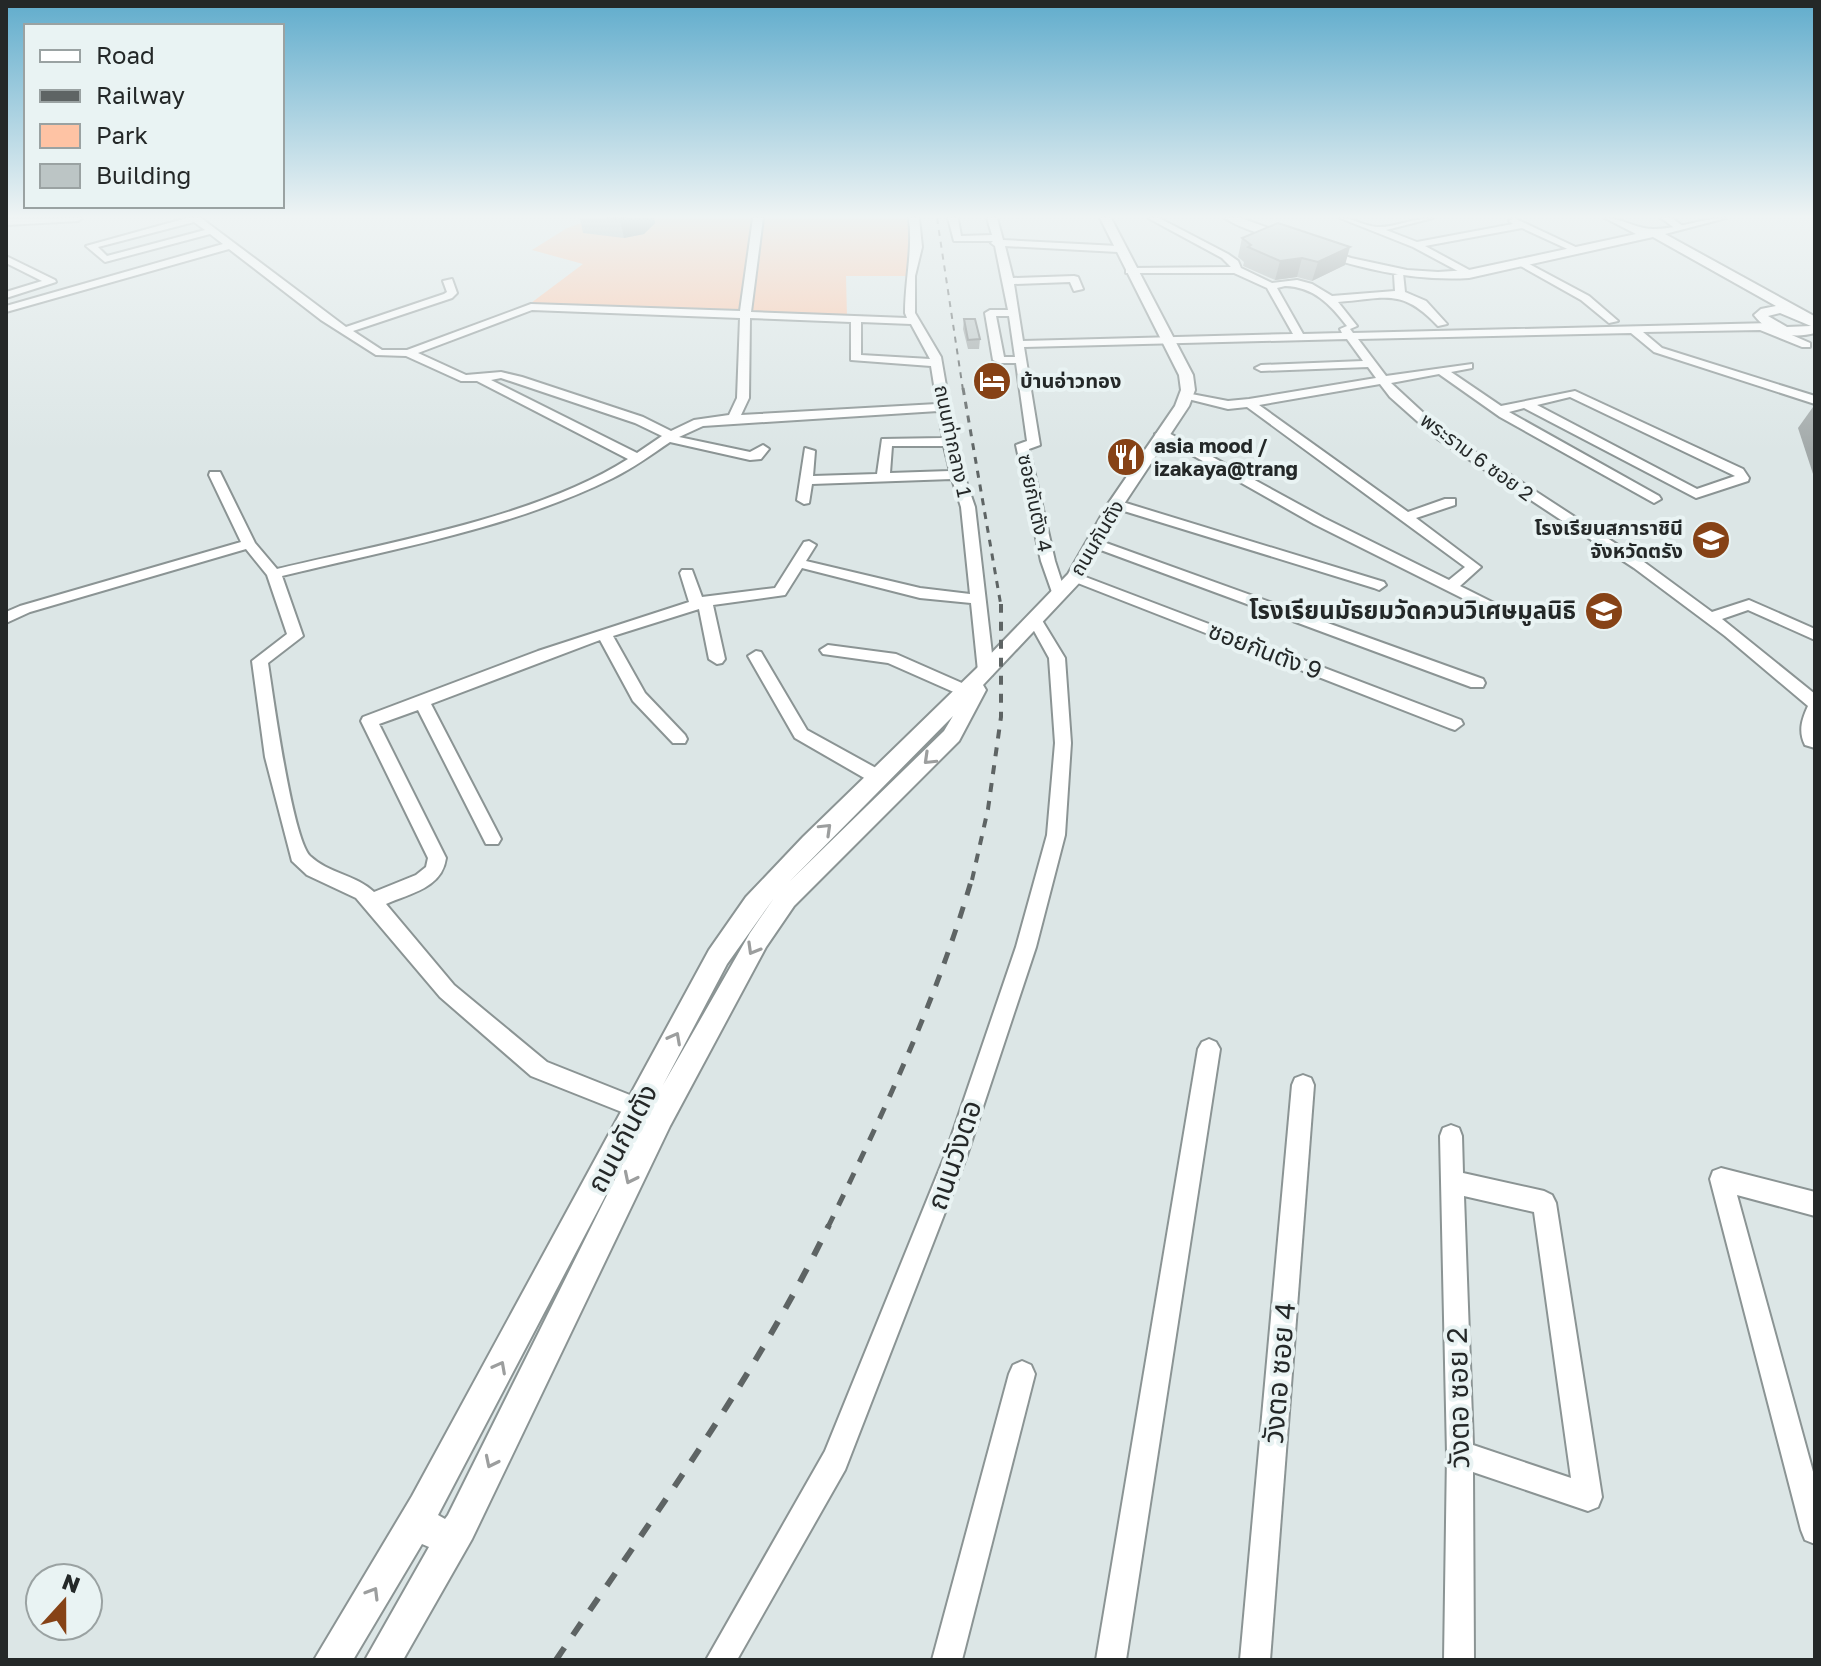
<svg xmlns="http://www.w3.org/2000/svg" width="1821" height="1666" viewBox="0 0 1821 1666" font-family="'Golos Text','Noto Sans Thai',sans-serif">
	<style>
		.green { fill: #fec3a4 }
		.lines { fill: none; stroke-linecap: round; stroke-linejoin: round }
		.minor-casing { stroke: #8b9494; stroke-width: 4 }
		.major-casing { stroke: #8b9494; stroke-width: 4 }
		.minor { fill: #fff; fill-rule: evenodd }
		.major { fill: #fff; fill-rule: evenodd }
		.rail-far4 { stroke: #5e6464; stroke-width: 2; stroke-dasharray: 6 6; stroke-linecap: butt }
		.rail-far3 { stroke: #5e6464; stroke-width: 3; stroke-dasharray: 7 7; stroke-linecap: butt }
		.rail-far2 { stroke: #5e6464; stroke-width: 4; stroke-dasharray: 9 9; stroke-linecap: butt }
		.rail-far1 { stroke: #5e6464; stroke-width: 5; stroke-dasharray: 12 12; stroke-linecap: butt }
		.rail { stroke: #5e6464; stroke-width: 6; stroke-dasharray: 15 15; stroke-linecap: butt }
		.wall { fill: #a2a9a9 }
		.shaded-wall { fill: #848a8a }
		.building { fill: #bcc5c5; stroke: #848a8a; stroke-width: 2 }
		.oneway { stroke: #9c9e9e }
		.labels { text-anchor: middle; stroke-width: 8; stroke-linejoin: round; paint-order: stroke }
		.far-poi-label { font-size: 20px; font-weight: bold; fill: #242828; stroke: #e9f3f3; text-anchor: start }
		.far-street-label { font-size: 20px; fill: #242828; stroke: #e9f3f3 }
		.poi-label { font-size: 24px; font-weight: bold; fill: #242828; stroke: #e9f3f3; text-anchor: end }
		.street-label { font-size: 24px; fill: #242828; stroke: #e9f3f3 }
		.near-street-label { font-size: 28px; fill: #242828; stroke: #e9f3f3 }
	</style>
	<rect width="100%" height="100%" fill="#dce6e6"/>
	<path class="green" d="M596,218h318l-4,58h-64l1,42 -316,-11v-4l52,-39 -51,-14 35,-22z"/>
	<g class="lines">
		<defs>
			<g id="minor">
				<path d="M82,218l-4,3 -72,4v-6z"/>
				<path d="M187,218h14l145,109 98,-33 3,-2 -4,-11 9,-2 5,14 -5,5 -99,33 29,19h25l124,-46 209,7 13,-93h10l-12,94 156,6 -2,-5c0,-33 8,-63 4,-95h10l3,29 -7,29v37l26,44 18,104 16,46 19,164 -2,4h-12l-2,-4 -7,-68 -51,-5 -118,-30 -17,27 -72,10 12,54 -3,4 -5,1 -8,-5 -10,-50 -86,27 32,57 40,42 2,4 -2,4h-12l-40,-42 -33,-61 -169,64 70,135 -3,5h-12l-68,-134 -39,14 67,134c-4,30 -35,35 -60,46l68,81 93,77 108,43 3,7 -3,7 -8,3 -116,-46 -91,-79 -84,-99 -49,-23 -15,-14 -27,-104 -13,-96 35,-27 -20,-59 -21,-26 -216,63 -24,11v-11l14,-6 221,-64 -32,-67 1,-3h10l35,71 22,26c108,-26 259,-51 351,-110l-151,-78h-16l-55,-25 -30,-1 -55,-35 -92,-71 -223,63v-6l217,-62 -13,-10 -105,28 -19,-16zM194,222l11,8 -98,26 -9,-9zM532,310l208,8 -3,80 -8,17 -35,5 -23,11 -28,-14 -121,-40 -21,-5 -35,3 -48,-22zM750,318l101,4v38l80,6 6,38 -196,11 8,-17zM861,322l50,2 19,35 -69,-4zM501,378l134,45 27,13 -25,17 -146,-73zM938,411l5,27 -61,1 -5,35 -64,2 2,-25 -10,-3 -8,52 7,4 5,-1 3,-19 140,-5 9,28 9,87 -50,-6 -114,-27 10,-16 -7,-4 -5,1 -29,46 -73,9 -10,-27h-10l-2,3 9,29 -151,49 -175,66 -2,4 67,137 -2,9 -10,8 -42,17c-18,-17 -46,-19 -64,-36 -18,-18 -37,-161 -42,-193l35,-27 -21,-60c111,-27 228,-47 331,-98 20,-10 38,-23 57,-36l80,18 11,-1 8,-10 -6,-4 -13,7 -71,-15 24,-11zM892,446h52l6,25 -60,2z"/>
				<path d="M948,218h10l3,18 31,-1 -5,-17h10l6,22 115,6 5,3 -5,3 -113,-6 8,32 61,-2 4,1 5,12 -9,2 -4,-9 -56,2 9,57 270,-7 -26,-46 -33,-15h-108v-4l4,-1 101,-1 -9,-9 -74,-40h11l69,36 10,7 3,7 31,15 25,-3 15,4 20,12 63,-5 -1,-16 9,-2 2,19 21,9 21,23 -9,2c-36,-38 -51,-28 -100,-24l19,24 -7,3 3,4 419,-10 5,3 -1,2 34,15v4h-8l-42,-17 -117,2 19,16 153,48v8l-161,-52 -23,-19 -273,6 28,37 86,-12v4l-21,4 50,34 74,-15 168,78 6,9 -1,3 -52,17 -172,-90 -15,4 150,84 2,3 -7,4 -154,-86 -61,-43 -48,9 52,48 201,131 68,50 37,-12 66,29v11l-67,-30 -26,9 93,75v54l-10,-3c-7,-14 -3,-26 3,-39l-83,-70 -91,-68 -199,-131 -45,-40 -10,-13 -121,21 149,107 37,-13h10v6l-39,13 65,49 -21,19 52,26v6h-10l-188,-94 -159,-90 10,-3 159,87 125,62 16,-13 -218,-160 -19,2 -48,-12 6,-4 42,8 21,-2 127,-21 -8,-11 -107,4 -6,-3 6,-3 102,-4 -16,-22 -323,8 16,98 -11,4 26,112 11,34 -2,3h-10l-13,-37 -25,-116 11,-4 -11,-78h-17l-6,-3 -8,-47 5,-3h18l-13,-64 -4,-3 2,-2h-39zM1285,286c29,1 45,18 62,40l-7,3 2,4 -39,1 -26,-46zM996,316h13l6,41h-11zM1570,397l163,78 2,1 -38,13 -160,-84z"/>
				<path d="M1340,218c13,0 24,8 37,9 16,1 37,-9 56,-9l-47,12 31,12 96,-18 -4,-3 5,-3 68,32 -8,2 -52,-24 -97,18 48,26 1,2 -5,3 -56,-30z"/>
				<path d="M1661,218h11l12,9 -8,2z"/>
				<path d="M6,256l49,24 1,2 -50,16v-6l36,-11 -36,-18z"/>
				<path d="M1520,259l69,37 29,25 -9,2 -28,-23 -64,-36 -2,-2z"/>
				<path d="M1116,500l268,82 2,3 -7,5 -5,-2 -263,-81 -2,-3z"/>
				<path d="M1095,539l388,140 2,4 -2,4h-12l-381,-141 -2,-3z"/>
				<path d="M1075,573l386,147 2,4 -8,6 -6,-2 -379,-148v-6z"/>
				<path d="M1035,615l5,2 25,41 6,85 -6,92 -29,112 -70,211 -121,312 -108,190h-31l119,-209 119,-293 72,-211 31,-112 8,-92 -6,-85 -21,-38z"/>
				<path d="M828,645l68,9 75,33 2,4 -8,6 -77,-34 -65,-9 -3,-4z"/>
				<path d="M756,651l5,1 46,78 78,43 3,5 -3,5h-12l-78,-45 -47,-82z"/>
				<path d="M1209,1039l7,3 4,7 -94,611h-30l102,-611 4,-7z"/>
				<path d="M1303,1075l8,3 3,7 -44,575h-30l52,-575 3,-7z"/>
				<path d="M1451,1125l8,3 3,8 1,37 81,18 8,4 4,8 46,294 -4,10 -10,4 -115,-39 1,188h-30l3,-206 -7,-318 3,-8zM1464,1196l70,16 37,266 -98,-33z"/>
				<path d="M1721,1168l94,24v24l-78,-21 78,284v65l-10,-4 -4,-10 -91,-351 3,-8z"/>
				<path d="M1022,1361l9,4 4,9 -73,286h-30l77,-286 4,-9z"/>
			</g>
			<g id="major">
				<path d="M1100,218h11l82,157 2,15 -6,16 -65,98 -43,77 -98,104 3,5 -27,51 -165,165 -28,41 -96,179 -198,413 -69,121h-38l64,-113 -7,-3 -69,116h-39l98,-164 297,-546 37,-53 57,-60 176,-171 89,-92 40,-70 67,-98 6,-16 -2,-15zM953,716l-9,15 -154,150zM774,898l-24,35 -87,152 64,-121zM631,1147l-183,368 -3,4 -7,-4z"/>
				<path d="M1225,218h16l110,40 56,12 31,2 31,-2 167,-36 -31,-16c18,0 32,12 50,11 24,0 47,-11 71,-11l-61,16 149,82 1,17c-23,6 -47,1 -61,-18l7,-6 15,-3 -123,-69 -184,41c-68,4 -130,-15 -193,-39 -16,-6 -37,-11 -51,-21zM1780,313l31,13 -24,1 -19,-11z"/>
			</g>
		</defs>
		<use href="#minor" class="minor-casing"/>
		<use href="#major" class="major-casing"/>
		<use href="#minor" class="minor"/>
		<use href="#major" class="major"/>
		<path class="rail-far4" d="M937,218l26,172"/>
		<path class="rail-far3" d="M963,388l38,218"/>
		<path class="rail-far2" d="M972,880l16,-71 13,-92v-113"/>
		<path class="rail-far1" d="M828,1227c55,-113 109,-228 144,-349"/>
		<path class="rail" d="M556,1660c96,-142 198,-280 273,-435"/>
	</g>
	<g class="wall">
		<path d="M580,218h74l1,5 -11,11 -20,4 -41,-5z"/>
		<path d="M1242,238l103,27 -33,16 -15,-4 -22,3 -32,-14 1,-4 -6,-5z"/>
		<path d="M964,319l16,20 -1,10h-11l-5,-20z"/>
		<path d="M1813,407l2,1v72l-17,-52z"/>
	</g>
	<g class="shaded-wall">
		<path d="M628,218h26l1,5 -11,11 -20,4 -4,-18z"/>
		<path d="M1350,247l-5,18 -33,16 6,-19z"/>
		<path d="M1302,258l-5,19 -22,3 5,-19z"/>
	</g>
	<g class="building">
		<path d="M606,218h22l-8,2z"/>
		<path d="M1278,223l72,24 -32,15 -16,-4 -22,3 -32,-14 3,-2 -9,-7z"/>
		<path d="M964,319h11l5,20 -12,1z"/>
	</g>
	<defs><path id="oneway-chevron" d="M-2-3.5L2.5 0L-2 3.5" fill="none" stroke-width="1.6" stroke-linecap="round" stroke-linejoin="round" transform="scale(2)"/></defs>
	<g class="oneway">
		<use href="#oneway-chevron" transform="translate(929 759) rotate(136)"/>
		<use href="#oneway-chevron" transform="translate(826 829) rotate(-44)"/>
		<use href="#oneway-chevron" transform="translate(753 949) rotate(120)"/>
		<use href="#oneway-chevron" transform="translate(675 1038) rotate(-62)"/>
		<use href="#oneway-chevron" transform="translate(630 1178) rotate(116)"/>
		<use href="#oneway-chevron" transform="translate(500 1367) rotate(-62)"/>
		<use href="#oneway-chevron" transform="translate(491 1462) rotate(116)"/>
		<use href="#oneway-chevron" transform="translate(373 1593) rotate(-59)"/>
	</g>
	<linearGradient id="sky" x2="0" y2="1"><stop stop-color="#60accc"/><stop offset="0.48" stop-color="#eff4f4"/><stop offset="1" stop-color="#eff4f4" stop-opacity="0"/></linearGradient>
	<rect width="1821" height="451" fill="url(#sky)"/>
	<defs>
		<symbol id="hotel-disc" viewBox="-11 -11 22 22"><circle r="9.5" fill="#864216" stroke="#e9f3f3"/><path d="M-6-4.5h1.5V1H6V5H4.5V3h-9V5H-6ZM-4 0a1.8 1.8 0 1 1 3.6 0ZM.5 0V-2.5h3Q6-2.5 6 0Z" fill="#fff"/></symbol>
		<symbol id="restaurant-disc" viewBox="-11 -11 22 22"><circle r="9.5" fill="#864216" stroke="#e9f3f3"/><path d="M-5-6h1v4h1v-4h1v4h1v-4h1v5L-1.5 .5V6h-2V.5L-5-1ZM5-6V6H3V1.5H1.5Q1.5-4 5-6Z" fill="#fff"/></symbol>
		<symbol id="school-disc" viewBox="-11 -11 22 22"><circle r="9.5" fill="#864216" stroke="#e9f3f3"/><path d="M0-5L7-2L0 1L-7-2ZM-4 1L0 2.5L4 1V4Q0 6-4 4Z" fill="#fff"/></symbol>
	</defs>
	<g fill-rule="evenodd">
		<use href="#hotel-disc" x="970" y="359" width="44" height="44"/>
		<use href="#restaurant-disc" x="1104" y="435" width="44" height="44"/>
		<use href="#school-disc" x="1689" y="518" width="44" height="44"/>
		<use href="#school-disc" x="1582" y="589" width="44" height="44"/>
	</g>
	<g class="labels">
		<g class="far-poi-label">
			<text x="1020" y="388">บ้านอ่าวทอง</text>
			<text x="1154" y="453">asia mood /<tspan x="1154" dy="23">izakaya@trang</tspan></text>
			<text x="1683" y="535" text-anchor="end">โรงเรียนสภาราชินี<tspan x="1683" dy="23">จังหวัดตรัง</tspan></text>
		</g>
		<g class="far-street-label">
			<text transform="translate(953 441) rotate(78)" y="7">ถนนท่ากลาง 1</text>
			<text transform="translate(1477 457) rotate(36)" y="7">พระราม 6 ซอย 2</text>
			<text transform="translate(1035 503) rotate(78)" y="7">ซอยกันตัง 4</text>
			<text transform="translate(1097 538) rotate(-59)" y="7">ถนนกันตัง</text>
		</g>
		<g class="poi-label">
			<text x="1576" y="619">โรงเรียนมัธยมวัดควนวิเศษมูลนิธิ</text>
		</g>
		<g class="street-label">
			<text transform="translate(1265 651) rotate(21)" y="8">ซอยกันตัง 9</text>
		</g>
		<g class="near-street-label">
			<text transform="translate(622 1138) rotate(-62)" y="10">ถนนกันตัง</text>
			<text transform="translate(954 1155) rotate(-71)" y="10">ถนนวังตอ</text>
			<text transform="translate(1279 1373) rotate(-85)" y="10">วังตอ ซอย 4</text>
			<text transform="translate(1458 1398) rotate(-91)" y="10">วังตอ ซอย 2</text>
		</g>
	</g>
	<rect width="1821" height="1666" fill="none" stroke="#242828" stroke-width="16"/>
	<rect x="24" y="24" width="260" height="184" fill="#e9f3f3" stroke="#9aa2a2" stroke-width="2"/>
	<rect x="40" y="50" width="40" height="12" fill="#ffffff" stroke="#9aa2a2" stroke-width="2"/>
	<text x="96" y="64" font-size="24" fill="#242828">Road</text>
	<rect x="40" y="90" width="40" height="12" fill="#5e6464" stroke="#9aa2a2" stroke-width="2"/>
	<text x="96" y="104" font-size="24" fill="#242828">Railway</text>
	<rect x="40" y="124" width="40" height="24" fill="#fec3a4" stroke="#9aa2a2" stroke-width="2"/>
	<text x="96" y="144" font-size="24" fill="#242828">Park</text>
	<rect x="40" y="164" width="40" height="24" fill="#bcc5c5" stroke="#9aa2a2" stroke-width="2"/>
	<text x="96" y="184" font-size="24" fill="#242828">Building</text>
	<g transform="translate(64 1602) rotate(21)"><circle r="38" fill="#e9f3f3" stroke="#9aa2a2" stroke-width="2"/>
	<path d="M0-6L14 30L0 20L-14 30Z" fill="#864216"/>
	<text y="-12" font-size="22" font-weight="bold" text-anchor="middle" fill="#242828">N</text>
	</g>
</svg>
